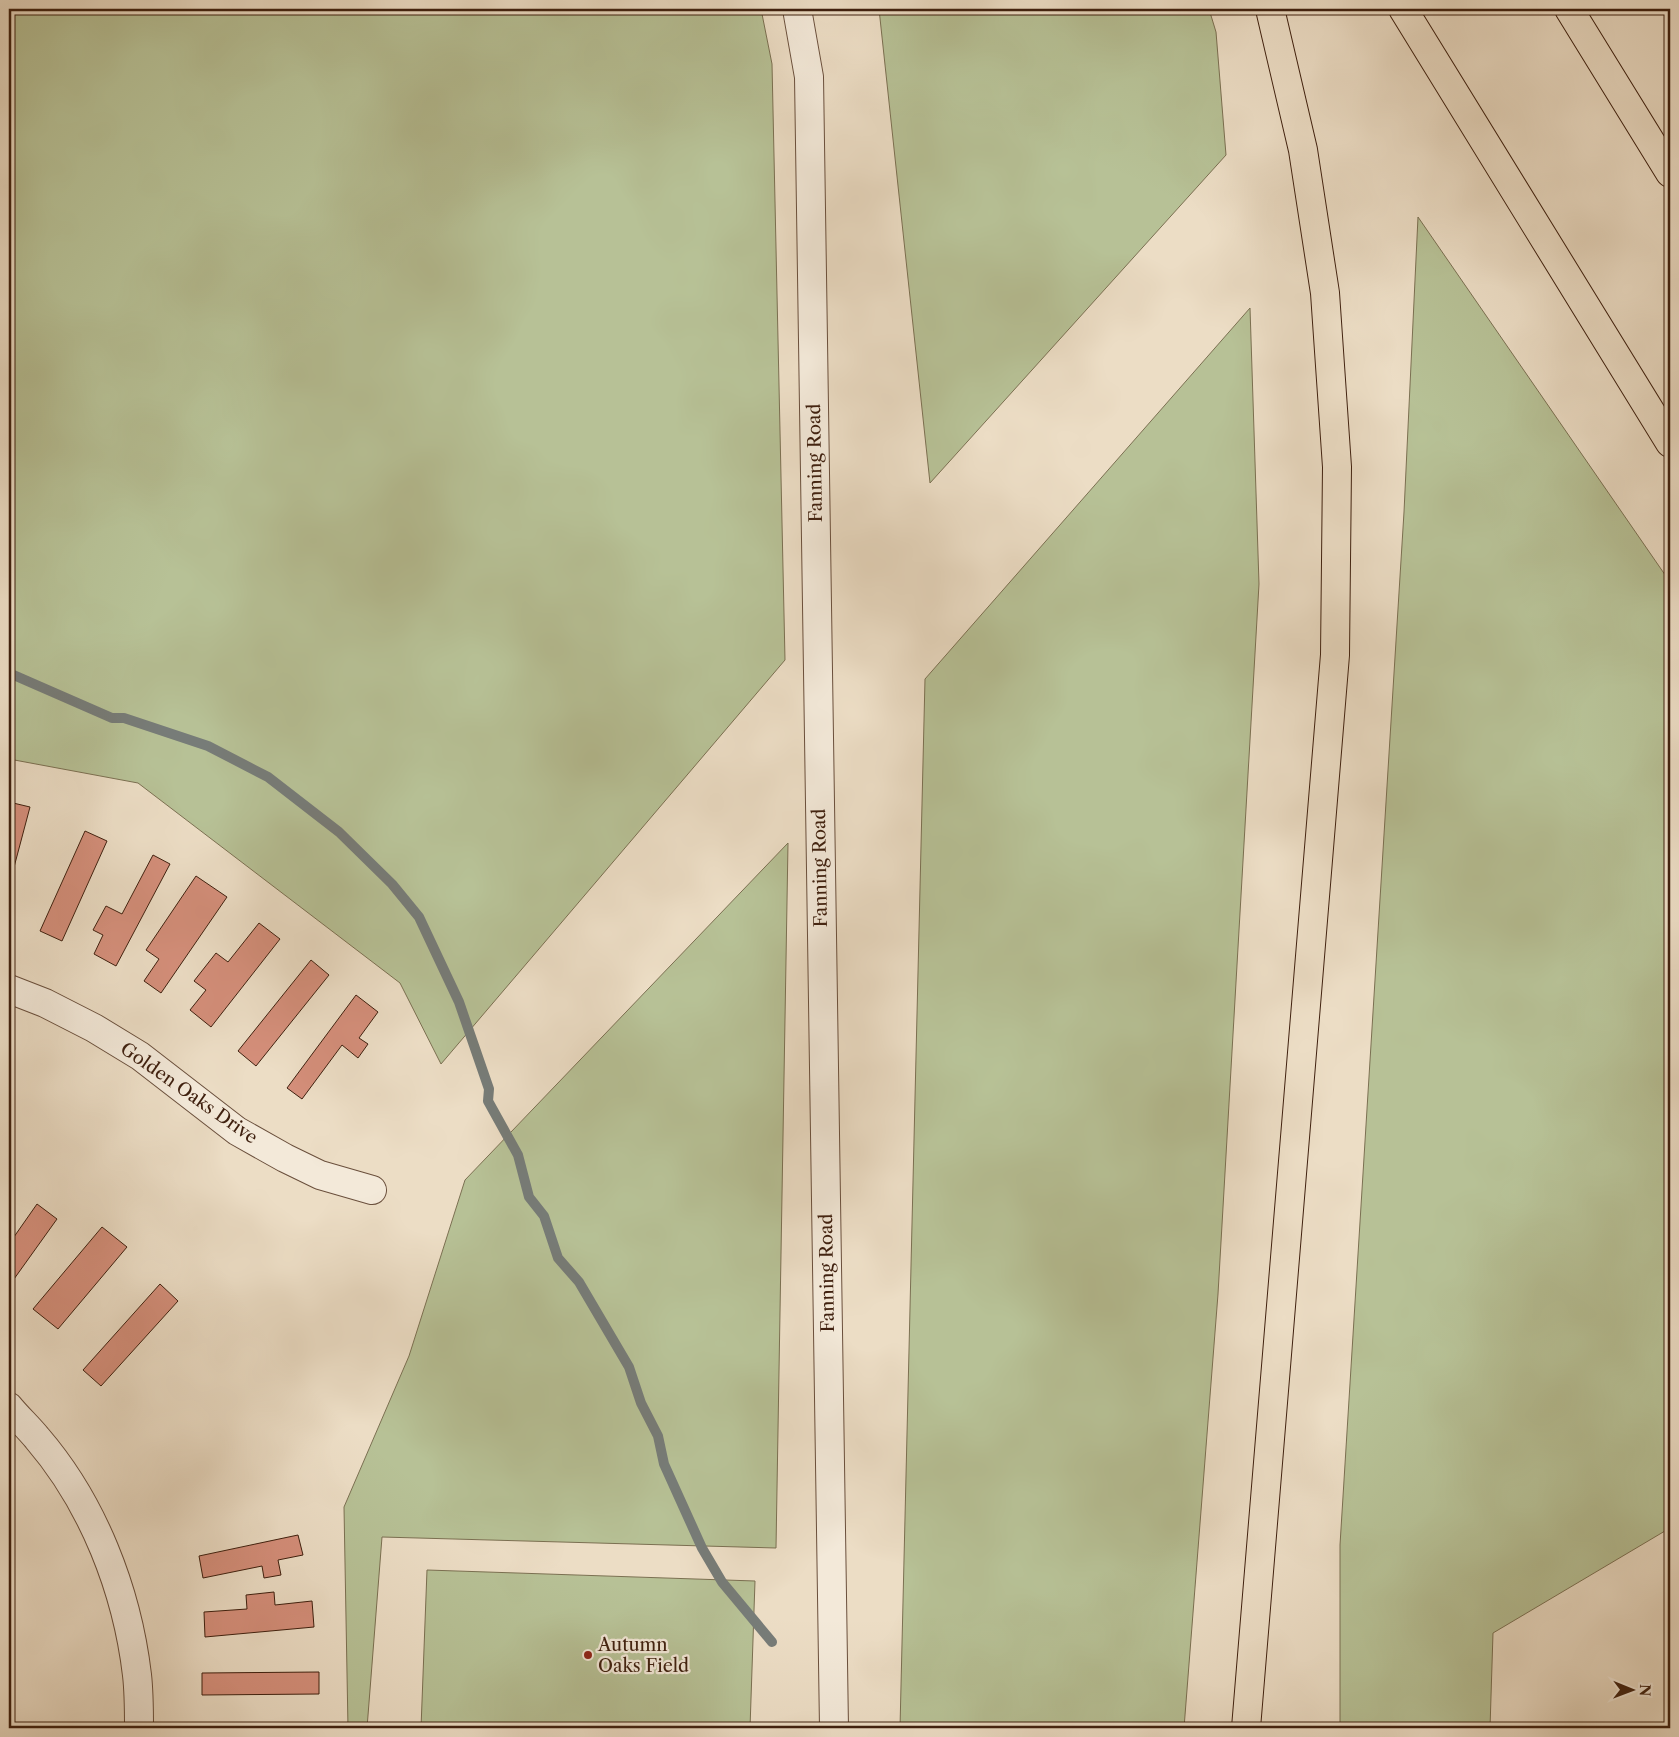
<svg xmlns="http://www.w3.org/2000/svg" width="1679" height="1737" viewBox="0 0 1679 1737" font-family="'Libre Caslon Text',serif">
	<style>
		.green { fill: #b7c196; stroke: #7b7052 }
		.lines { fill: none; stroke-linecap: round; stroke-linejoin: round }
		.stream { stroke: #777c78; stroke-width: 10 }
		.building { fill: #d58f7b; stroke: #3f200f }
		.minor-casing { stroke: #6a4f3c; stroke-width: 30 }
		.motorway-casing { stroke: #3f200f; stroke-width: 30 }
		.minor { stroke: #f3e9d9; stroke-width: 28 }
		.motorway { stroke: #ecddc5; stroke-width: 28 }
		.poi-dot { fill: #8f2418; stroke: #f3e9d9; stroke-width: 2 }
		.labels { text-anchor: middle; stroke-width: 4.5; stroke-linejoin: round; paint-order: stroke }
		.street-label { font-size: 18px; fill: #3f200f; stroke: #f3e9d9 }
		.poi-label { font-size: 18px; fill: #3f200f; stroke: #f3e9d9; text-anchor: start }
	</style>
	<rect width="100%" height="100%" fill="#ecddc5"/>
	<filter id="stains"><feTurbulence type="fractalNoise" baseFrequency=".004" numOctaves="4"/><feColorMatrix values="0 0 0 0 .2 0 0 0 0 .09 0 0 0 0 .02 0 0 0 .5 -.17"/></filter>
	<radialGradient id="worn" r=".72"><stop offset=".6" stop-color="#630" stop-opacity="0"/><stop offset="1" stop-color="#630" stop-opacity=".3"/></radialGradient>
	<g class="green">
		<path d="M9,9h752l11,55 13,596 -344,404 -41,-81 -262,-200 -129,-24z"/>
		<path d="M879,9h330l7,23 10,123 -296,328z"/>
		<path d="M1418,217l252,365v946l-177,105 -3,95h-150v-183l64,-1033z"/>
		<path d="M1250,308l9,276 -41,710 -34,434h-284l25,-1049z"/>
		<path d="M788,843l-12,705 -394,-11 -15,191h-19l-4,-221 65,-151 56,-176z"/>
		<path d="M427,1570l328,11 -5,147h-329z"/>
	</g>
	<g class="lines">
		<path class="stream" d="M9,673l103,45h12l84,28 60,31 71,55 53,52 27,33 40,85 30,87 -1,12 30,54 11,42 15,19 14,42 21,24 50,85 12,36 17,33 6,28 38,84 20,34 50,60"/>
	</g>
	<g class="building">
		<path d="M9,802l21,5 -21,79z"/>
		<path d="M85,831l22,10 -45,100 -22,-10z"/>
		<path d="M153,855l17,9 -54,102 -22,-12 9,-19 -10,-5 13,-24 16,8z"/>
		<path d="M196,876l31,21 -66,96 -17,-12 15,-22 -13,-9z"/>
		<path d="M259,923l21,16 -69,88 -21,-17 16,-20 -12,-9 22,-28 12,9z"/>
		<path d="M311,960l18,15 -73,91 -18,-15z"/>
		<path d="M356,995l22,17 -19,26 9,6 -10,14 -16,-13 -40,54 -15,-11z"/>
		<path d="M37,1204l20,15 -48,67v-42z"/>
		<path d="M102,1227l25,20 -69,82 -25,-20z"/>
		<path d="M160,1284l18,17 -77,85 -18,-16z"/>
		<path d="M298,1535l5,20 -25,5 3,15 -17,3 -2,-12 -59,12 -4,-22z"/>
		<path d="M274,1592l1,13 37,-4 2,26 -109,10 -1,-25 43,-3 -1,-14z"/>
		<path d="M319,1672v22l-117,1v-22z"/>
	</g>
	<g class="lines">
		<defs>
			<g id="minor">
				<path d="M797,9l12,68 25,1651"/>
				<path d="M9,989l36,14 49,25 46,28 97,75 48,27 35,17 52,15"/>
				<path d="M9,1407c9,11 19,20 28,31 56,65 90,152 100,237 2,17 2,36 2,53"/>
			</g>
			<g id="motorway">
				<path d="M1403,9l267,434"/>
				<path d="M1569,9l101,164"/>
				<path d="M1246,1728l89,-1073 2,-188 -12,-174 -22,-143 -33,-141"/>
			</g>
		</defs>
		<use href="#minor" class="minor-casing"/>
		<use href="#motorway" class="motorway-casing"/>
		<use href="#minor" class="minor"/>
		<use href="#motorway" class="motorway"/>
	</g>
	<circle class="poi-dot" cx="588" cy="1655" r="5"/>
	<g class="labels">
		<g class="street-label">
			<text transform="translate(815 463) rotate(-91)" y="6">Fanning Road</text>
			<text transform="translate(820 868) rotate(-91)" y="6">Fanning Road</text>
			<text transform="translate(189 1093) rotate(35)" y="6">Golden Oaks Drive</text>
			<text transform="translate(827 1273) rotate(-91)" y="6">Fanning Road</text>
		</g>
		<g class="poi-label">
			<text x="598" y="1651">Autumn<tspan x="598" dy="21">Oaks Field</tspan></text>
		</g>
	</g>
	<rect width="1679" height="1737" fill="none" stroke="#ecddc5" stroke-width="30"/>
	<rect x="10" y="10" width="1659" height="1717" fill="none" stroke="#3f200f" stroke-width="2.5"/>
	<rect x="15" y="15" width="1649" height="1707" fill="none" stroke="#3f200f"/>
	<g transform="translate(1632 1690) rotate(91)" stroke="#f3e9d9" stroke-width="4" paint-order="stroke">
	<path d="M0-4L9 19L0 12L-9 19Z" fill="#3f200f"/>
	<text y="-8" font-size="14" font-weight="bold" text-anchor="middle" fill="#3f200f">N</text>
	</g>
	<rect width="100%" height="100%" filter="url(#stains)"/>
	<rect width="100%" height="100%" fill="url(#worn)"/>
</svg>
